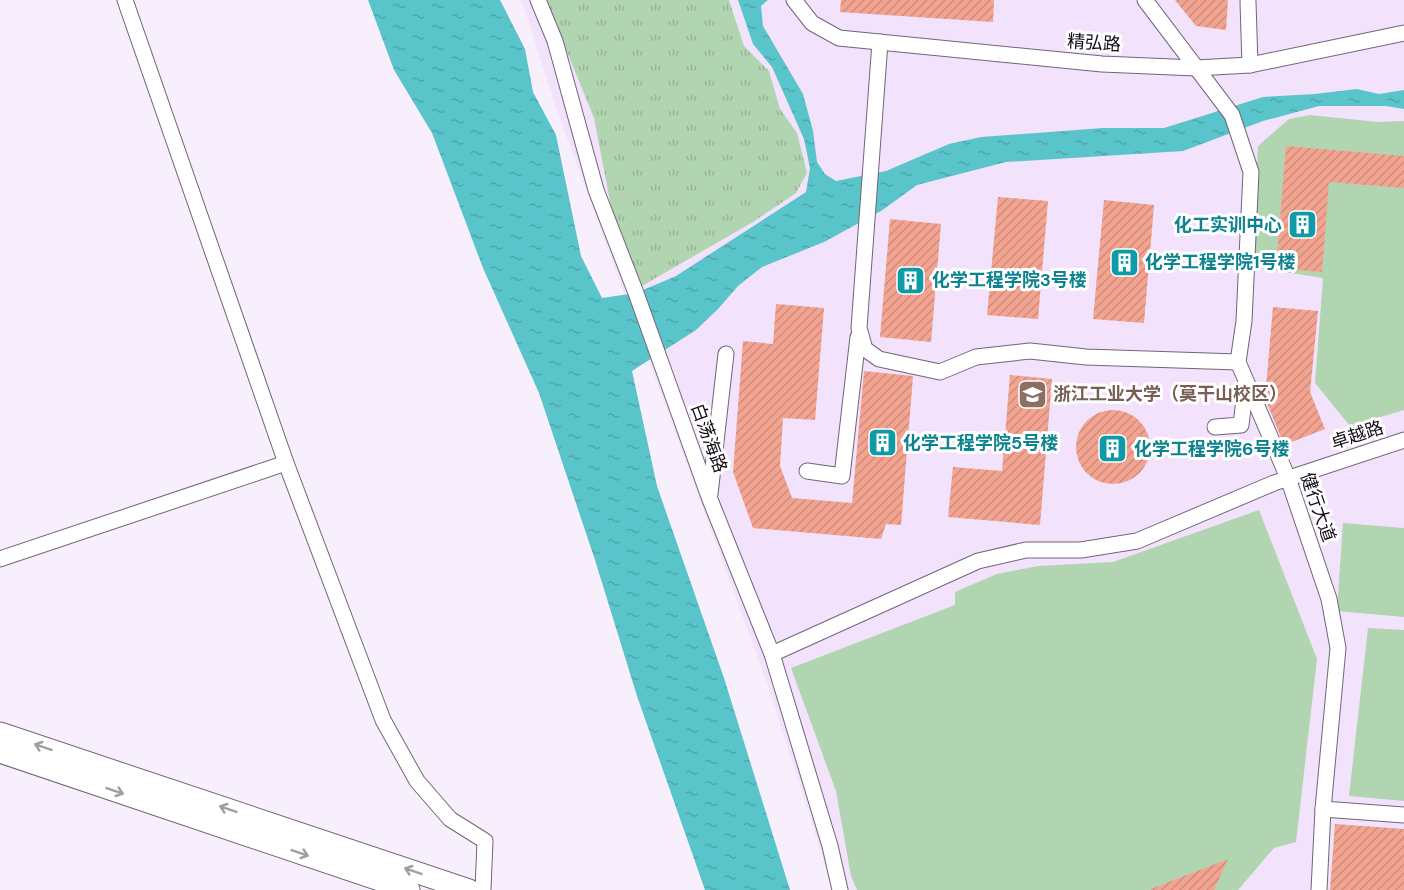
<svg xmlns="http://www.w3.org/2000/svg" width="1404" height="890" viewBox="0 0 1404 890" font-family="'DM Sans','Noto Sans SC',sans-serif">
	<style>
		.built { fill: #f2e2fb }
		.grass { fill: #b1d5b0 }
		.park { fill: url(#park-tufts) }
		.water { fill: url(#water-ripples) }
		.building { fill: url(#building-hatch) }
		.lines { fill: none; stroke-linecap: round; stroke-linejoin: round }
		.street-casing { stroke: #726479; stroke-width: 17 }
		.secondary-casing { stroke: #726479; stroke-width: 23 }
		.street { stroke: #fff; stroke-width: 15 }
		.secondary { stroke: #fff; stroke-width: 21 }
		.oneway { stroke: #a09ea1 }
		.labels { text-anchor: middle; stroke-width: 6; stroke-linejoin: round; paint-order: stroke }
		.street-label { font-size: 18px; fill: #120d15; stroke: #fff }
		.culture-label { font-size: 18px; font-weight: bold; fill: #0d838f; stroke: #fff; text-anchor: start }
		.education-label { font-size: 18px; font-weight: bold; fill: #785e54; stroke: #fff; text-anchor: start }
	</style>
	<defs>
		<pattern id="park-tufts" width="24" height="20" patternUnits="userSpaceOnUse" patternTransform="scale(1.5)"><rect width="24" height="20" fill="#b1d5b0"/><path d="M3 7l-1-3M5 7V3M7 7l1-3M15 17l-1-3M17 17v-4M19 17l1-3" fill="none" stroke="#97b696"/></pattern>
		<pattern id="water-ripples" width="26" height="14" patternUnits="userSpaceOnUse" patternTransform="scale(1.5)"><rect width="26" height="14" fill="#5ac4cb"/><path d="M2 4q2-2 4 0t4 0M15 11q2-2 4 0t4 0" fill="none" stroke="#4da7ad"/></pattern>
		<pattern id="building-hatch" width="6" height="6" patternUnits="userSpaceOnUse" patternTransform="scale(1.5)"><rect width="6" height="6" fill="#f3a491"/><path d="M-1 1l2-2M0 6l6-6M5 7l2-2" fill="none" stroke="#cf8c7c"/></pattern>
	</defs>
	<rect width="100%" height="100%" fill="#f8effd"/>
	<path class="built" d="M520,0h884v890h-571l-66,-207 -212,-578 -30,-95z"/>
	<g class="grass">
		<path d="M1310,115l68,7 26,-1v289l-54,16 -35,-43 8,-105 -71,-11 6,-121 31,-27z"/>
		<path d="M1259,510l58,149 -21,183 -22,6 -36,42h-381l-6,-14 -15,-85 -45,-123 164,-63v-13l42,-18 41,-8 75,-4z"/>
		<path d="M1343,523l61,5v89l-67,-6z"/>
		<path d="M1368,628l36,2v171l-55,-5z"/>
	</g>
	<path class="park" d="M546,0h183l15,46 25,25 11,38 17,24 10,40 -11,20 -43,29 -111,64 -28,-64 -20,-104z"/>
	<path class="water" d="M368,0h132l25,49 8,43 23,43 25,121 21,42 34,-5 40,-17 130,-84 4,-24 -6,-29 -32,-72 -19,-23 -15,-44h30l-7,6 2,20 40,68 10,37 4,31 8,12 11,7 50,-10 63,-27 32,-7 122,-9h61l99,-31 52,-3 42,-5 22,5 25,-4v19l-18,-3h-67l-56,15 -80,30 -177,11 -89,23 -36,26 -57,31 -62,25 -24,19 -20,23 -22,21 -64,41 25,115 67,192 66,212h-85l-68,-194 -42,-136 -56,-167 -56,-125 -51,-135 -38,-63z"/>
	<g class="building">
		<path d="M841,0h153l-1,22 -153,-10z"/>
		<path d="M1175,0h53l-2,30 -30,-4z"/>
		<path d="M1286,146l118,10v32l-75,-6 -7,90 -46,-4z"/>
		<path d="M998,197l50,4 -10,118 -51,-4z"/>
		<path d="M1104,200l50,5 -10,118 -51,-4z"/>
		<path d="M890,219l51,5 -10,118 -51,-5z"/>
		<path d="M776,304l48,4 -9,112 -32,-2 -3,48 12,32 60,5 12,-132 49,5 -12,149 -15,-1 -5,15 -128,-11 -20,-56 10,-131 30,3z"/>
		<path d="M1273,307l45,4 -8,81 15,37 -41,16 -19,-47z"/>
		<path d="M1010,375l42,4 -12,146 -92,-8 5,-50 49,4z"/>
		<circle cx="1113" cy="447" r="37"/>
		<path d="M1335,824l69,5v61h-74z"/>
		<path d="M1228,859l-14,31h-63v-1z"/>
	</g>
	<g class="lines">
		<defs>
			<g id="street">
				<path d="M125,0l161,463 97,257 34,61 33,38 35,22 -2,49"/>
				<path d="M538,0l17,41 41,149 40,103 73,204 63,157 58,192 10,44"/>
				<path d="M794,0l18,23 27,15 263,26 94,4 54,-3 154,-32"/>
				<path d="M1145,0l87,115 19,57 -7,149 -6,41 50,116 41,121 9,49 -15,161 -4,81"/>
				<path d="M1248,2l2,63"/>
				<path d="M880,42l-21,286 6,21 14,10 61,13 36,-15 54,-6 56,6 152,5"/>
				<path d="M1215,427l26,-2 5,-42"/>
				<path d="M807,471l35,5 16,-139"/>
				<path d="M710,494l16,-140"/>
				<path d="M0,559l286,-96"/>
				<path d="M772,654l206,-93 48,-11h55l56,-9 137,-58 130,-43"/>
				<path d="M1323,809l81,6"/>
			</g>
			<g id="secondary">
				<path d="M0,733l469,157"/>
				<path d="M0,752l409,138"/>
			</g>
		</defs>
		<use href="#street" class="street-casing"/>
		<use href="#secondary" class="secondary-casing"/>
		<use href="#street" class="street"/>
		<use href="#secondary" class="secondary"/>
	</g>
	<defs><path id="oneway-shaft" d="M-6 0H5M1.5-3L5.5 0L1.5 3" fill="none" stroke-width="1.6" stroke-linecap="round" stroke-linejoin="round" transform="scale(1.5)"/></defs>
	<g class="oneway">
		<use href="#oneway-shaft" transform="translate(43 747) rotate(-161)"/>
		<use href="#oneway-shaft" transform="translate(115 791) rotate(19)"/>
		<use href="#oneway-shaft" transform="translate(228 809) rotate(-161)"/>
		<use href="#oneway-shaft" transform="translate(300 853) rotate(19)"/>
		<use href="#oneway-shaft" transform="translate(413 871) rotate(-161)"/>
	</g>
	<defs>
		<symbol id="building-square" viewBox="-11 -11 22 22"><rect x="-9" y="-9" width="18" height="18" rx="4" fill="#0f9aa8" stroke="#fff"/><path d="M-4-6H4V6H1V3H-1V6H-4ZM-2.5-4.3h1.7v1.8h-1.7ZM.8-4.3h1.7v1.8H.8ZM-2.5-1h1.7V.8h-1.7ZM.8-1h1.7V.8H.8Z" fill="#fff"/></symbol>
		<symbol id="university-square" viewBox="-11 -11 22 22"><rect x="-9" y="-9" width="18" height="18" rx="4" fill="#8d6e63" stroke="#fff"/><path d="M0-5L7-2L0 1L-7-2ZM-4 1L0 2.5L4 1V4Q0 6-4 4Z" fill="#fff"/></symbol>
	</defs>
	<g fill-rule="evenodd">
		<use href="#building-square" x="1286" y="208" width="33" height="33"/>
		<use href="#building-square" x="1108" y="246" width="33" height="33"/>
		<use href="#building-square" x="894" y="264" width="33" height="33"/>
		<use href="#university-square" x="1016" y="378" width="33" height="33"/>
		<use href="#building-square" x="866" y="426" width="33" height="33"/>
		<use href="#building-square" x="1096" y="432" width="33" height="33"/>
	</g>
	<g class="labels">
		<g class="street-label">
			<text transform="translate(1094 43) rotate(4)" y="6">精弘路</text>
			<text transform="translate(1357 435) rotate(-18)" y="6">卓越路</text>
			<text transform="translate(709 438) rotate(70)" y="6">白荡海路</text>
			<text transform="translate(1318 507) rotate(71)" y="6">健行大道</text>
		</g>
		<g class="culture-label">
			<text x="1282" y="231" text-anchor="end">化工实训中心</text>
			<text x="1145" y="268">化学工程学院1号楼</text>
			<text x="932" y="286">化学工程学院3号楼</text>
			<text x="903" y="449">化学工程学院5号楼</text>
			<text x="1134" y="455">化学工程学院6号楼</text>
		</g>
		<g class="education-label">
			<text x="1053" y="400">浙江工业大学（莫干山校区）</text>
		</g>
	</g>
</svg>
